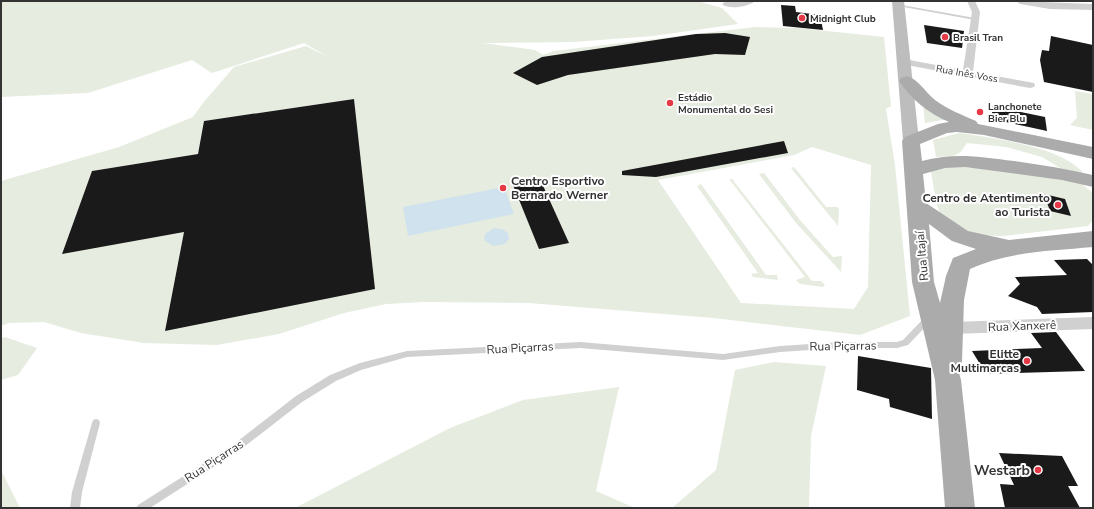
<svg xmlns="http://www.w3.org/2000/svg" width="1094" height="509" viewBox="0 0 1094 509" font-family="'Nunito Sans',sans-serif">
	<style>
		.green { fill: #e6ecdf; fill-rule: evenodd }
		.water { fill: #cfe2ee }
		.building { fill: #1a1a1a }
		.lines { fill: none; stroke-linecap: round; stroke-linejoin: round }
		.service { fill: #d0d0d0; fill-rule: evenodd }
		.minor { fill: #d0d0d0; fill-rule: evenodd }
		.secondary { fill: #bdbdbd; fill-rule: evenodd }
		.primary { fill: #ababab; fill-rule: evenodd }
		.poi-dot { fill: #e63946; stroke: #fff; stroke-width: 1.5 }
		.labels { text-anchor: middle; stroke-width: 4; stroke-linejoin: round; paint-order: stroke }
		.far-poi-label { font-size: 10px; font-weight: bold; fill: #333; stroke: #fff; text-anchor: start }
		.far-street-label { font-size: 10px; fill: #333; stroke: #fff }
		.poi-label { font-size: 12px; font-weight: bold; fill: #333; stroke: #fff; text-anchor: end }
		.street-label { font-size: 12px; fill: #333; stroke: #fff }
		.near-poi-label { font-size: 14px; font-weight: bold; fill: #333; stroke: #fff; text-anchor: end }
	</style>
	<rect width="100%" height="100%" fill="#fff"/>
	<g class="green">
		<path d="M1,1h696l25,7 16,16 -85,12 -80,6 -90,1 52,7 8,5 11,-4 201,-24 43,1 86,9 7,69 -5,3 9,56 15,151 -50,19 -147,-17 -184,-15 -105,-1 -38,2 -42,9 -65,21 -62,11 -73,-2 -63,-10 -37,-11 -35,1 -8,3v-145l118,-34 74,-30 10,-14 31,-36 72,-21 24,12 -26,-15 -92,30 -20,-13 -104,33 -87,4zM354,99l20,190 -209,41 19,-98 -122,21 30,-82 106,-17 6,-33zM812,147l59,18 -3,122 -14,22 -113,-6 -83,-123 136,-25z"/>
		<path d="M1075,91l18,3v36l-23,-5 7,-7z"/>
		<path d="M923,104l26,15 -24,4z"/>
		<path d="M959,133c34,5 106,14 126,42l-20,-4 -23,-14 -36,-10 -39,-4c-9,15 -14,13 -31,14l-3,-17z"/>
		<path d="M948,165l118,13 17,7 10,8v27l-5,6 -85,10 -30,-1 -32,-18 -5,-15 -5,-31z"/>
		<path d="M794,167l32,40h11l2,2 -1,17 -47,-58z"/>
		<path d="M764,173l36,47 33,37 9,-1 -1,16 -45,-49 -37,-49z"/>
		<path d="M732,179l80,102h9l4,4 -2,2 -23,-3 -4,-4 9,-3 -76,-98z"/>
		<path d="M701,184l65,91h11l1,5 -25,-3 -2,-3 7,-1 -61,-87z"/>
		<path d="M5,337l32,11 -19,27 -17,5v-42z"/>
		<path d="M774,362l52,4 -15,70 -2,72h-137l44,-38 19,-100z"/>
		<path d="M619,387l-23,104 39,17h-340l155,-80 73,-28z"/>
		<path d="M1,470l19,38h-19z"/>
	</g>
	<g class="water">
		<path d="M504,187l10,27 -106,22 -5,-29z"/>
		<path d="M494,228l8,1 6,4 1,6 -4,5 -12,2 -9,-6 1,-6z"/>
	</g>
	<g class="building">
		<path d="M781,5l14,1 1,6 24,3 3,15 -40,-4z"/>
		<path d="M924,25l40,6 -2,17 -35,-5z"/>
		<path d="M725,33l25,4 -5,18 -30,-1 -147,21 -31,10 -24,-12 29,-16 154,-23z"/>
		<path d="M1051,36l42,9v47l-49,-10 -4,-22 2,-10 7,1z"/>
		<path d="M354,99l21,190 -210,42 19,-99 -122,22 30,-83 106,-17 6,-33z"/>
		<path d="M992,106l53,11 2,14 -55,-12z"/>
		<path d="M784,141l4,12 -132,24 -34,-2v-4z"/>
		<path d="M540,179l29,64 -30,6 -26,-64z"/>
		<path d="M1044,194l21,5 6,17 -21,-5z"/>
		<path d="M1087,259l6,6v47l-51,2 -5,-7 -29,-11 12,-12 -5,-7 52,-2 -13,-15z"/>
		<path d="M1056,332l29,39 -99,3 -14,-23 70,-3 -11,-15z"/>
		<path d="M858,356l73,12 1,51 -42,-12 -1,-8 -32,-9z"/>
		<path d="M999,453l63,3 16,30h-10l12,22h-75l-5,-24 14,1z"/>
	</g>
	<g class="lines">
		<g class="service">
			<path d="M896,4l79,14 2,1 -2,1 -77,-14 -2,-1z"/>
			<path d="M928,316l3,1 1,2 -1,2 -23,24 -11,3h-56l-61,4 -57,8 -143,-12 -173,9 -46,13 -25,11 -34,21 -62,48 -90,58h-14l2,-3 96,-61 62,-48 34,-21 30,-12 47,-12 173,-9 143,12 57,-8 61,-4h56l6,-2 22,-23z"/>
			<path d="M96,419l3,1 1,3 -18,69 -2,16h-10l2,-16 20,-69 1,-3z"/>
		</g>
		<g class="minor">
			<path d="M735,1h20c-6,6 -27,9 -33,3l4,-3z"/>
			<path d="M967,1h8l5,11 -7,60 61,11 1,2 -1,2 -4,1 -129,-24 -2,-2 5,-3 59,11 9,-58z"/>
			<path d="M1016,1l77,3v6l-43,-1 -30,-5z"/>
			<path d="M1093,317v12l-141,5 -6,-2 -2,-4 2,-4 6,-2z"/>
		</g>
		<path class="secondary" d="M892,1h12l15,140 -2,4 -6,1 -6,-1 -2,-4z"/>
		<path class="primary" d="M907,76c11,3 19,17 28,24 12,9 27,15 41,21l2,3 115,23v12l-109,-24 -27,-3 -10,1 -27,11 2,17c32,-9 60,-4 92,0 27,4 53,8 79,14v12l-31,-7 -97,-13 -20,1 -22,6 3,29 42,28 41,9 84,-9v16c-42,4 -84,4 -123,22l-6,31 -2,62 -4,7 3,11 14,128h-30l-10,-128 -23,-98 -10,-141 3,-4 33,-13 11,-2c-21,-9 -37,-22 -50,-41l2,-3zM929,224l23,17 24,8 -23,9 -7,18 -6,27 -6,-21z"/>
	</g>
	<g class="poi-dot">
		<circle cx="802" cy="18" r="4"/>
		<circle cx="945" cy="37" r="4"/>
		<circle cx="670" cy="103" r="4"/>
		<circle cx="980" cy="112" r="4"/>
		<circle cx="503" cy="188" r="4"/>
		<circle cx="1058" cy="205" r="4"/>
		<circle cx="1027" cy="361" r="4"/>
		<circle cx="1038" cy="470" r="4"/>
	</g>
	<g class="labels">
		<g class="far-poi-label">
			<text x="810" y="22">Midnight Club</text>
			<text x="953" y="41">Brasil Tran</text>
			<text x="678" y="101">Estádio<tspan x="678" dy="12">Monumental do Sesi</tspan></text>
			<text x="988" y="110">Lanchonete<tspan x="988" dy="12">Bier Blu</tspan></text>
		</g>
		<g class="far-street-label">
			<text transform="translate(967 73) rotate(10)" y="4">Rua Inês Voss</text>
		</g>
		<g class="poi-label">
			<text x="511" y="185" text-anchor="start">Centro Esportivo<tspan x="511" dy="14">Bernardo Werner</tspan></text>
			<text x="1050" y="202">Centro de Atentimento<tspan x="1050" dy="14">ao Turista</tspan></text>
			<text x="1019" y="358">Elitte<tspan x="1019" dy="14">Multimarcas</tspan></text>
		</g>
		<g class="street-label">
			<text transform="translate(922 256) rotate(-95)" y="4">Rua Itajaí</text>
			<text transform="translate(1022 326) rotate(-2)" y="4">Rua Xanxerê</text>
			<text transform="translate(843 346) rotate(-1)" y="4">Rua Piçarras</text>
			<text transform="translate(520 348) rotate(-3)" y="4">Rua Piçarras</text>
			<text transform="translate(214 461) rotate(-33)" y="4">Rua Piçarras</text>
		</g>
		<g class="near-poi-label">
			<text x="1030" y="475">Westarb</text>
		</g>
	</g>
	<rect width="1094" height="509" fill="none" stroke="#333333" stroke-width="4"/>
</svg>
